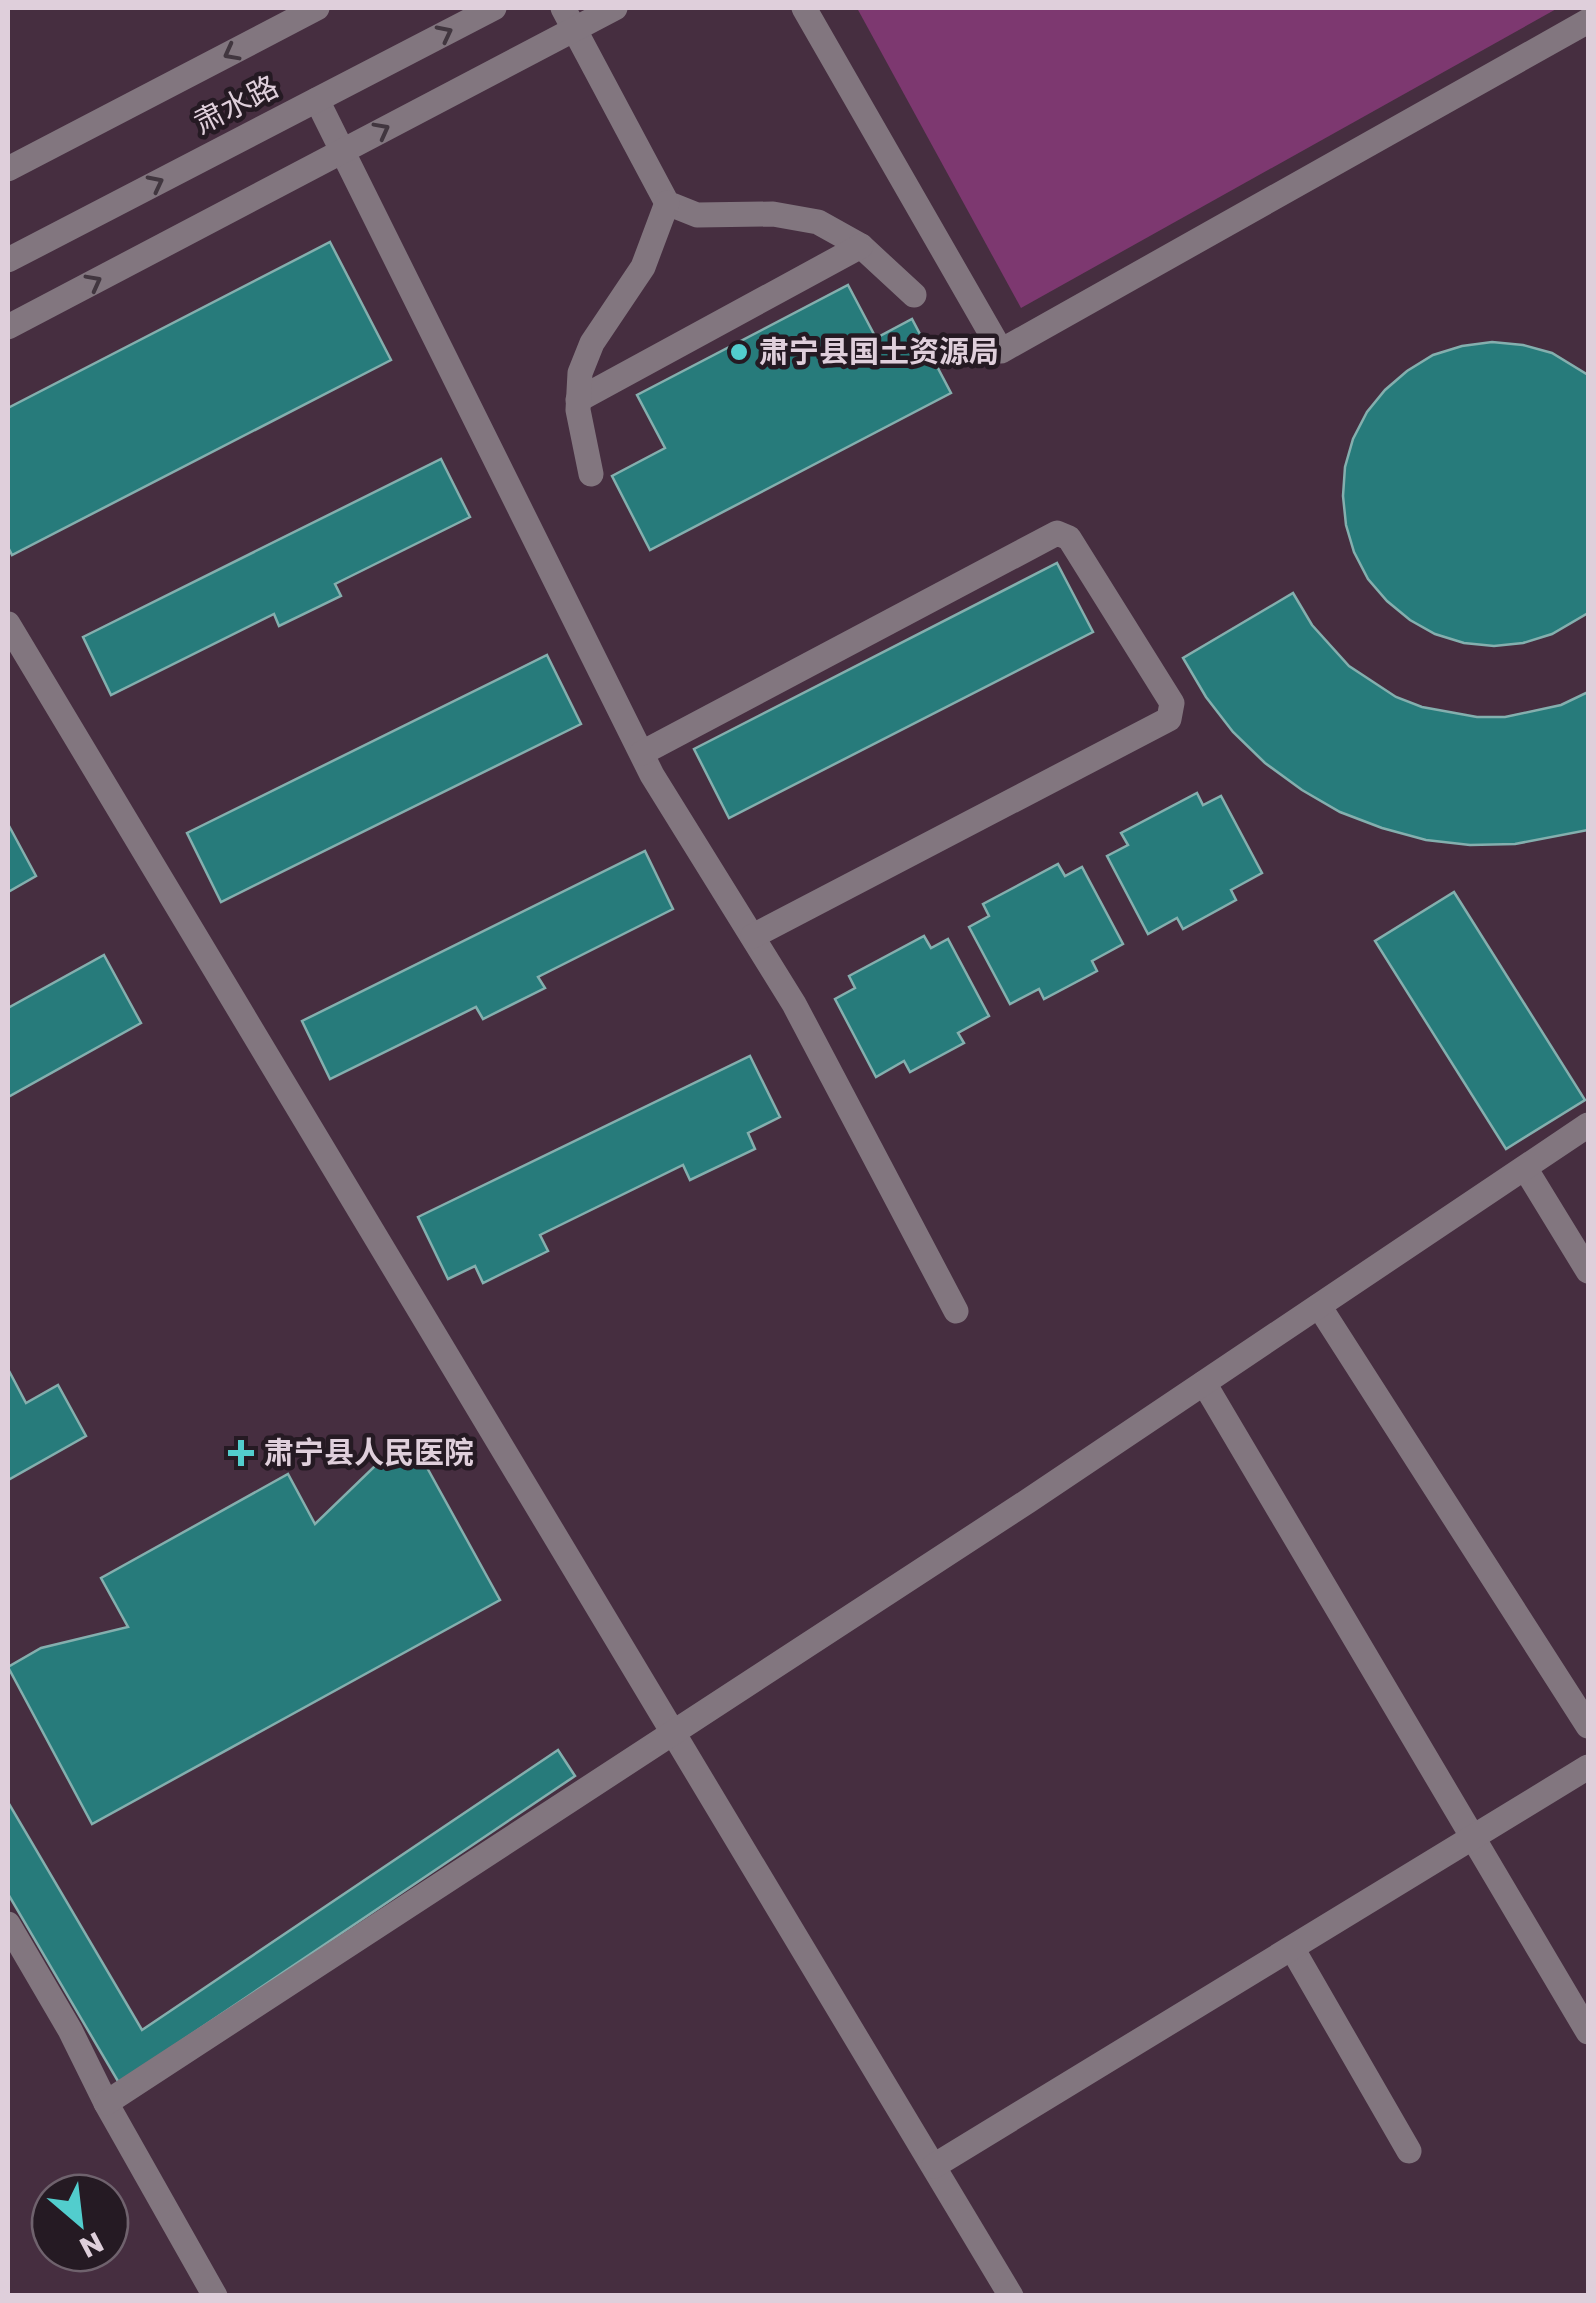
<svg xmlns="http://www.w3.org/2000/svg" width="1596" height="2303" viewBox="0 0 1596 2303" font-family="Poppins,'Noto Sans SC',sans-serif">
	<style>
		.green { fill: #7d3870 }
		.building { fill: #277b7b; stroke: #84afae; stroke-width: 2.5 }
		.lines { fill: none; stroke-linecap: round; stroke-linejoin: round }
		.minor { stroke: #82767f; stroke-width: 25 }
		.oneway { stroke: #41363f }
		.poi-dot { fill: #52cdcd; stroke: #251a23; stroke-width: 4 }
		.labels { text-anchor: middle; stroke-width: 9; stroke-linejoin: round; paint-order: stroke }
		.street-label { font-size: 30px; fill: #dfcfdb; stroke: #251a23 }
		.poi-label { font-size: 30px; font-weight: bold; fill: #dfcfdb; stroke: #251a23; text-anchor: start }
	</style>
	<rect width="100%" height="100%" fill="#462e40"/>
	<path class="green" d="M857,8h701l-537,300z"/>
	<g class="building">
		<path d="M330,242l61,118 -379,195 -4,-8v-139z"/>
		<path d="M848,285l28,53 36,-19 39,74 -301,157 -38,-74 53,-28 -28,-53z"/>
		<path d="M1492,342l31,3 29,8 36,22v238l-36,21 -29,9 -29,3 -30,-3 -29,-9 -25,-14 -23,-19 -19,-22 -14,-27 -8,-27 -3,-29 2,-29 8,-28 14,-27 18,-22 22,-19 26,-16 29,-9z"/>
		<path d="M441,459l29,58 -135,67 6,12 -62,30 -5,-12 -163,81 -28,-58z"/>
		<path d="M1057,563l36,69 -364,186 -35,-69z"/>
		<path d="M1293,593l19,32 37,41 47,31 26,10 55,10h28l56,-12 27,-13v138l-73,14 -45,1 -44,-5 -44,-12 -42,-16 -38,-22 -37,-27 -32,-31 -27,-35 -23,-39z"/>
		<path d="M547,655l34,69 -360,178 -34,-69z"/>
		<path d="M1197,793l6,12 18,-9 41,77 -31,17 5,10 -53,29 -6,-11 -29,16 -41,-78 21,-11 -7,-12z"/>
		<path d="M8,824l28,52 -28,16z"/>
		<path d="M645,851l28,58 -135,68 7,11 -62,31 -7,-12 -146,72 -28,-58z"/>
		<path d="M1058,864l7,12 17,-9 41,77 -31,17 5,10 -53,28 -5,-10 -29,15 -41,-77 20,-11 -6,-12z"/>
		<path d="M1454,892l131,208 -79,49 -131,-208z"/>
		<path d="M924,936l7,12 17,-9 41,77 -31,17 6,10 -54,29 -6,-11 -28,16 -41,-78 20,-11 -6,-12z"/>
		<path d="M104,955l37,68 -133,74v-89z"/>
		<path d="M750,1056l30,61 -32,16 7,16 -65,31 -7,-15 -143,70 8,16 -65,32 -8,-17 -27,13 -30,-62z"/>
		<path d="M8,1369l18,34 32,-18 28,51 -78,44z"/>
		<path d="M414,1444l86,156 -408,224 -84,-157 33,-19 87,-21 -27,-49 187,-104 27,50 62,-60z"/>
		<path d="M558,1750l17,26 -456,307 -111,-189v-92l134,228z"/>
	</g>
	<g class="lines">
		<g class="minor">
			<path d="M563,8l104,195 30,12 76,-1 45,8 43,24 53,49"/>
			<path d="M804,8l197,343 587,-330"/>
			<path d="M317,100l335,675 142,229 162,307"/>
			<path d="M8,169l309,-161"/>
			<path d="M8,260l486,-252"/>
			<path d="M8,327l607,-319"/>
			<path d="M578,400l283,-154"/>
			<path d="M591,474l-13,-64 2,-37 12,-30 51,-76 24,-64"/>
			<path d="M8,624l1003,1672"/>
			<path d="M642,753l415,-220 12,5 103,165 -3,16 -416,217"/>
			<path d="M1525,1168l63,103"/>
			<path d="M1319,1306l269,420"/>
			<path d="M1204,1383l384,649"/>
			<path d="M8,1924l62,106 36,73 109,193"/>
			<path d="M1292,1948l117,203"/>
			<path d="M106,2103l922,-602 560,-376"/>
			<path d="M934,2166l654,-399"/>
		</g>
	</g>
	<defs><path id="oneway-chevron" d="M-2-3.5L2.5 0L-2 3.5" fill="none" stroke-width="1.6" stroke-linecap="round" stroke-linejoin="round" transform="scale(2.5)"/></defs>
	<g class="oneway">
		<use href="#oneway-chevron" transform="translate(445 33) rotate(-27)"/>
		<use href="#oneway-chevron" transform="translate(231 53) rotate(152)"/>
		<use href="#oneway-chevron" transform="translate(382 130) rotate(-28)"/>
		<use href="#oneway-chevron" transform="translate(156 183) rotate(-27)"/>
		<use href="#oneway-chevron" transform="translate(94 282) rotate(-28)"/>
	</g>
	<g class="poi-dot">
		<circle cx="739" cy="352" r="10"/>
		<path d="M236 1438h10v10h10v10h-10v10h-10v-10h-10v-10h10z"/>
	</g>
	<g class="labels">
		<g class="street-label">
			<text transform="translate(236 105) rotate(-27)" y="10">肃水路</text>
		</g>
		<g class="poi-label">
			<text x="759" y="362">肃宁县国土资源局</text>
			<text x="264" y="1463">肃宁县人民医院</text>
		</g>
	</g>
	<rect width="1596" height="2303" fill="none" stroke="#dfcfdb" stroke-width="20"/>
	<g transform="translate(80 2223) rotate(152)"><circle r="48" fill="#251a23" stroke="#6f626d" stroke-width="2.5"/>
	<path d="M0-8L18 38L0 25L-18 38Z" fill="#52cdcd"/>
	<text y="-15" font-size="28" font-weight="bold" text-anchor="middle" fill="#dfcfdb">N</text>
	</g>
</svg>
